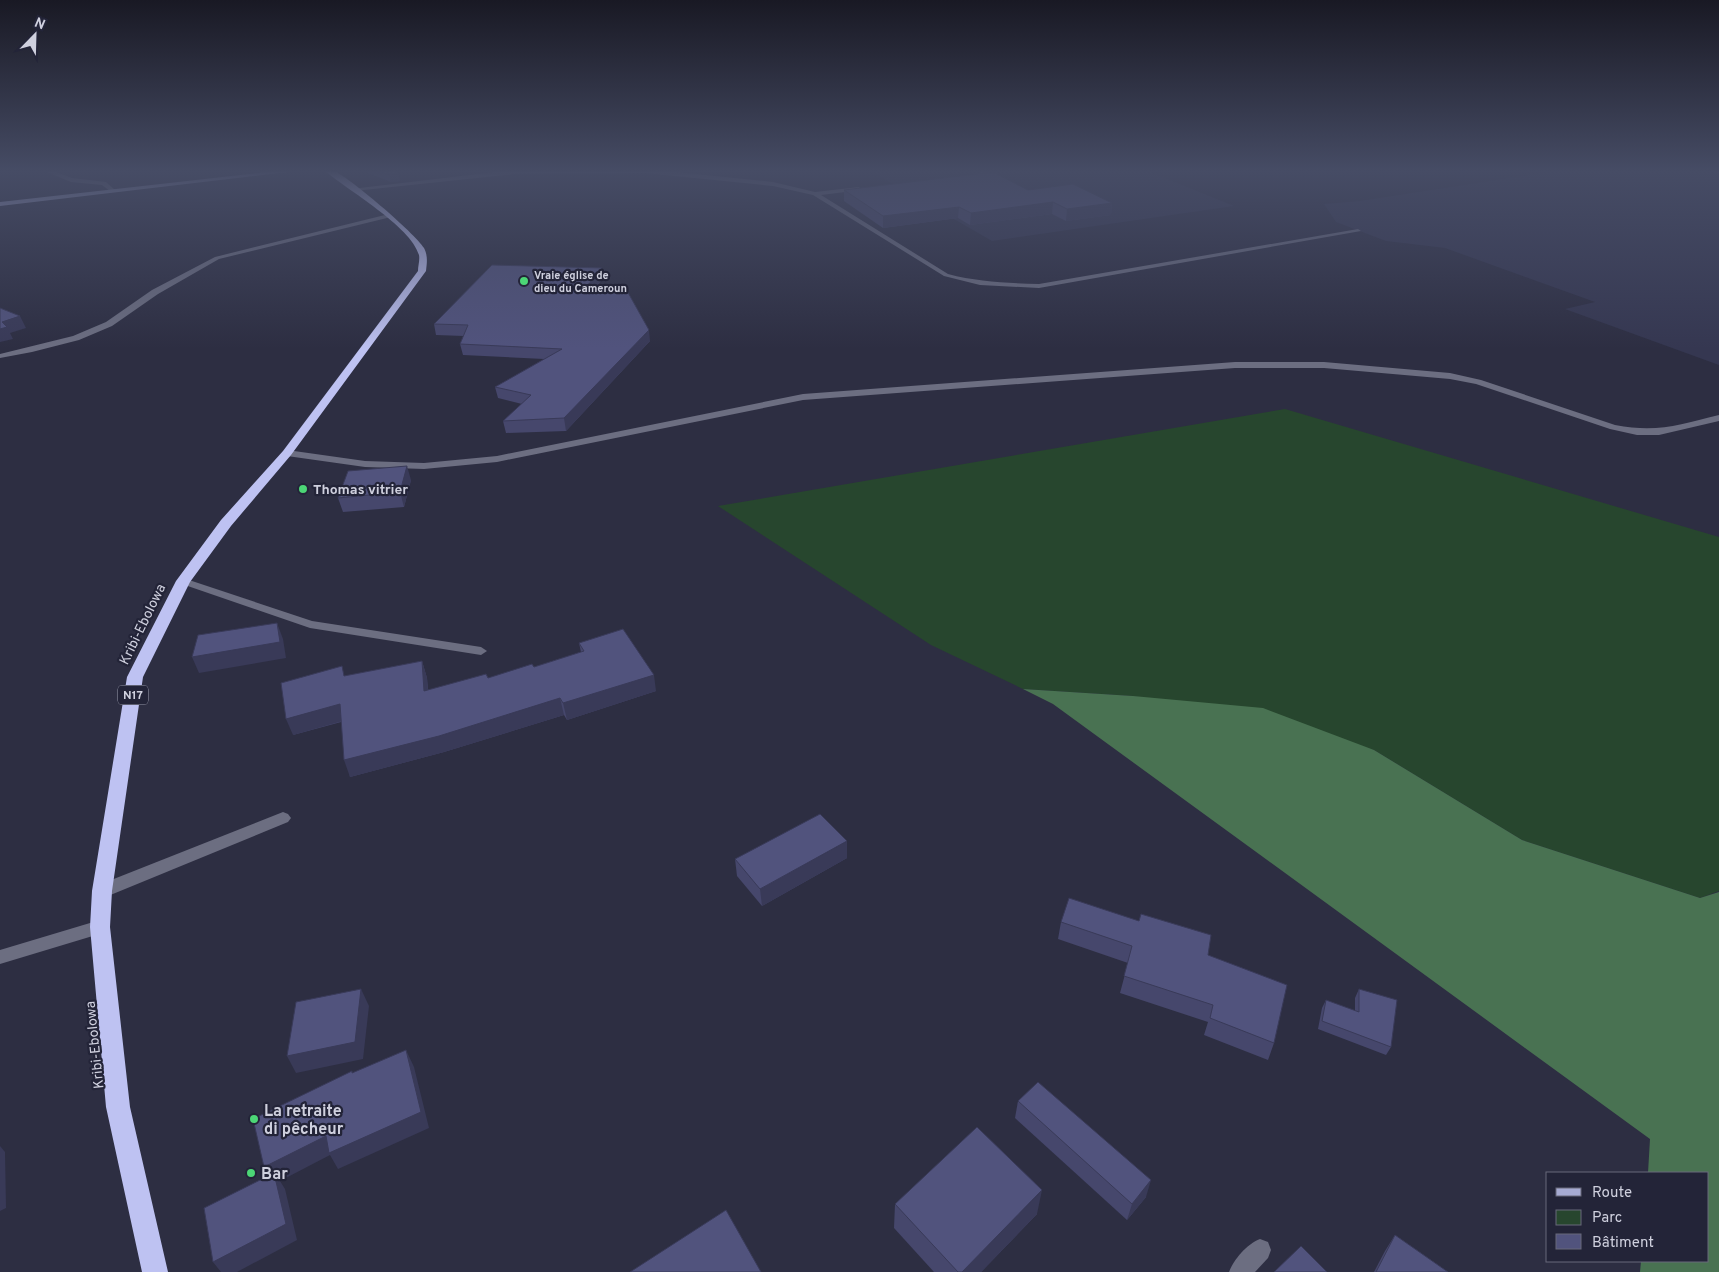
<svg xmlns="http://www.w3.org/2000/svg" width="1719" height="1272" viewBox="0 0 1719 1272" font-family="Overpass,sans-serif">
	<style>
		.built { fill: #353751 }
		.green { fill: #27462e }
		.forest { fill: #497252 }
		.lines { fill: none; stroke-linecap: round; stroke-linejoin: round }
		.minor { fill: #6c6e81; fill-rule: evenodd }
		.major { fill: #a6aad2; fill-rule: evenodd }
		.highway { fill: #bec2f2; fill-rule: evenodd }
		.wall { fill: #46476c }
		.shaded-wall { fill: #393a58 }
		.building { fill: #51537d; stroke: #393a58 }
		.poi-dot { fill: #4cd676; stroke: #232438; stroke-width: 2 }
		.labels { text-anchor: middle; stroke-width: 4.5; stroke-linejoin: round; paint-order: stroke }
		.far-poi-label { font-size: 11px; font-weight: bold; fill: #cfd0de; stroke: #232438; text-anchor: start }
		.shield { fill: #232438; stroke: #9b9cac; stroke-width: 1 }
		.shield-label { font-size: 12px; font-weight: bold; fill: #cfd0de }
		.poi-label { font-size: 14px; font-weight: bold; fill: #cfd0de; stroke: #232438; text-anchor: start }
		.street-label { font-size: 14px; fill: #cfd0de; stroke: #232438 }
		.near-poi-label { font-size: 16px; font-weight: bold; fill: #cfd0de; stroke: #232438; text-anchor: start }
	</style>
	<rect width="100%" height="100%" fill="#2d2e42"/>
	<g class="built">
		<path d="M869,170h276l89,36 -242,35z"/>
		<path d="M1562,170h148l9,3v192l-154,-56 30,-7 -150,-54 -59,-7 -50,-19 -12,-18 36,-3z"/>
	</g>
	<path class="green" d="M1285,409l434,128v354l-19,7 -178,-58 -148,-90 -241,-54 -110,-7 -92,-44 -213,-139z"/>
	<path class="forest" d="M1023,689l110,7 130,12 111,42 148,90 178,58 19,-6v380h-79l1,-11h67v-88h-60l2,-34 -597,-435z"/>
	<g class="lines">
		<g class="minor">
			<path d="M42,170h8l22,8 34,4 9,8 -5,1 -8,-6 -31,-3z"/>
			<path d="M513,170h143l117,12 42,10 44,-5 2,3 -40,5 127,79c30,8 60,9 91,10l319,-55 3,2 -322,57 -59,-3 -36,-9 -131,-81 -40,-9 -128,-13 -131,1 -160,17 -3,-2z"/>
			<path d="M993,170h17l-44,8 -3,-2z"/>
			<path d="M1713,170h6v4z"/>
			<path d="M389,214l2,3 -172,42 -61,35 -46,32 -33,14 -47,12 -32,6v-4l73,-18 33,-14 46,-32 63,-33z"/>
			<path d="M1235,362h89l126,11 31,7 134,45c42,8 64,0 104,-10v6l-60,14h-22l-27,-6 -134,-45 -26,-5 -126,-11h-89l-432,32 -306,62 -73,7 -59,-2 -78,-11 -5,-3 5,-3 78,11 59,2 73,-7 306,-62z"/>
			<path d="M183,578l129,43 169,26 6,4 -6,4 -171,-27 -131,-45 -2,-2z"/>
			<path d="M283,812l5,2 3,4 -3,4 -180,74 -6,1 -6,-1 -2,-5 2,-5z"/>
			<path d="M100,920l6,2 2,5 -2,5 -106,32v-14z"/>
			<path d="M1260,1239l8,3 3,8 -3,8 -13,14h-26c5,-13 18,-28 31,-33z"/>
		</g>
		<path class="major" d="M284,170h21l-305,36v-4z"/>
		<path class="highway" d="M324,170c3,0 5,0 8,0 15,5 84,64 92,78 4,8 3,14 2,23l-135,184 -60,71 -41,56 -47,95 -31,214 -2,36 20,180 38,165h-26l-36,-165 -16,-180 2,-36 35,-214 49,-96 45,-61 62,-69 135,-180c0,-5 2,-11 1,-16 -8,-29 -72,-65 -95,-85z"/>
	</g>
	<g class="wall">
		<path d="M360,170h35l3,4 2,7 -9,1z"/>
		<path d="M844,190h184l84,13 -1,12 -45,6 -14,-7 -82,11 -12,-7 -75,10 -39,-27z"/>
		<path d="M602,268l1,10 -9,12 56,51 -84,90 -60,2 -3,-12 19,-17 -24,-6 -3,-11 49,-28 -81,-4 -3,-11 4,-8 -28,-1 -2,-11z"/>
		<path d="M411,480l-7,27 -61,5 -5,-14z"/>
		<path d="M579,643l77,48 -89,29 -3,-5 -120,37 -94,25 -9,-55 -48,13 52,-59 77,-15 5,17 1,12 60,-12 46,-11 47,-15z"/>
		<path d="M847,858l-85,48 -25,-30 -2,-17z"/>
		<path d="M1061,922l147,33 66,88 -6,17 -64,-25 4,-13 -88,-29 8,-30 -70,-24z"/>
		<path d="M1359,989l32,58 -5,8 -68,-26 4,-21 4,-8 29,11v-13z"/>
		<path d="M1018,1101l128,96 -19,23 -112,-102z"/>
		<path d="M895,1204l142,10 -56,58h-47l-40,-44z"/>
		<path d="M1395,1235l53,37h-74l11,-21z"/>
	</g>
	<g class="shaded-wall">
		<path d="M398,174l2,7 -9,1 -2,-7z"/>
		<path d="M1053,202l-1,12 -82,11 1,-12z"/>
		<path d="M1112,203l-1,12 -45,6 1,-12z"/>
		<path d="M959,207l-1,11 -75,10v-12z"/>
		<path d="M602,268l1,10 -17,22 -2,-10z"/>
		<path d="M20,316l6,12 -16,5 3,6 -13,3v-13l2,-7z"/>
		<path d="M649,330l1,11 -84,90 -2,-13z"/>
		<path d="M407,466l4,14 -7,27 -4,-15z"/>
		<path d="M277,623l6,16 3,19 -87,15 -7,-16z"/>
		<path d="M422,661l5,17 2,30 -5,-17z"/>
		<path d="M654,675l2,16 -89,29 -4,-17z"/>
		<path d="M560,698l4,17 -120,37 -94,25 -6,-17z"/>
		<path d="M340,704l6,16 -53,15 -7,-16z"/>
		<path d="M847,841v17l-85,48 -2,-17z"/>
		<path d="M361,989l8,17 -6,53 -67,14 -9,-17z"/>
		<path d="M406,1050l8,17 15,61 -91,41 -8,-14 -50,26 5,8 12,51 -60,32h-16l-8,-10 62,-78 -11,-17z"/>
		<path d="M0,1146l5,6 1,56 -6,3z"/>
		<path d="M1151,1180l-5,17 -19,23 5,-16z"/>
		<path d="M1042,1190l-5,24 -56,58h-19z"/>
	</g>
	<g class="building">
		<path d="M378,170h17l3,4 -9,1z"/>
		<path d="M993,172l35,18 45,-6 39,19 -45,6 -14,-7 -82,11 -12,-6 -76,9 -39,-26z"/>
		<path d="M492,265l110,3 -18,22 42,-1 23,41 -85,88 -61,3 28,-26 -36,-8 67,-38 -102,-5 8,-19 -34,-1z"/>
		<path d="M0,308l20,8 -18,6 5,5 -7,2z"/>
		<path d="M407,466l-7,26 -62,6 10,-27z"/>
		<path d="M277,623l3,19 -88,15 6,-22z"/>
		<path d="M623,629l31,46 -91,28 -3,-5 -121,38 -95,24 -4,-56 -54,15 -5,-36 61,-17 2,10 78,-15 2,30 62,-17 2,4 44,-14 2,3 50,-16 -5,-8z"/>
		<path d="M820,814l27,27 -87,48 -25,-30z"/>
		<path d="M1069,898l70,23 2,-7 70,21 -3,20 79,30 -13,58 -64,-25 3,-13 -89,-29 8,-30 -71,-24z"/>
		<path d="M361,989l-6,53 -68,14 9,-54z"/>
		<path d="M1359,989l38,11 -6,47 -69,-26 4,-21 33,12z"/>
		<path d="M406,1050l15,62 -92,41 -3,-17 -62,31 -11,-48 99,-48v2z"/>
		<path d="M1038,1082l113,98 -19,24 -114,-103z"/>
		<path d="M977,1127l65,63 -80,82h-4l-63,-68z"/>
		<path d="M274,1173l12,51 -73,38 -9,-54z"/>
		<path d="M726,1210l35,62h-131z"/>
		<path d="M1395,1235l53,37h-72z"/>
		<path d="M1301,1246l26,26h-53z"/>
	</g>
	<linearGradient id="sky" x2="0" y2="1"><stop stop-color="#191924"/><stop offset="0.49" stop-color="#464c65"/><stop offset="1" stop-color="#464c65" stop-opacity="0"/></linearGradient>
	<rect width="1719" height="349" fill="url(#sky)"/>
	<g class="poi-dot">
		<circle cx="524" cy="281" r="5"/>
		<circle cx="303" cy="489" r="5"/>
		<circle cx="254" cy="1119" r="5"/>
		<circle cx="251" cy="1173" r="5"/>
	</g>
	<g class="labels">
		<g class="far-poi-label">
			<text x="534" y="279">Vraie église de<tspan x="534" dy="13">dieu du Cameroun</tspan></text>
		</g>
		<rect class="shield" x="118" y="685.5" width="30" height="19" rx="4"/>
		<g class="shield-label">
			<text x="133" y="699">N17</text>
		</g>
		<g class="poi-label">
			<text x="313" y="494">Thomas vitrier</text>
		</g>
		<g class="street-label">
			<text transform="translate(142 624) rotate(-64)" y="5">Kribi-Ebolowa</text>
			<text transform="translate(94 1045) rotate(-96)" y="5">Kribi-Ebolowa</text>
		</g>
		<g class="near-poi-label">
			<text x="264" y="1116">La retraite<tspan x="264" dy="18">di pêcheur</tspan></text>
			<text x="261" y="1179">Bar</text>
		</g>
	</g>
	<rect x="1546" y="1172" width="162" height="90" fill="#232438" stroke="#68697a"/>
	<rect x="1556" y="1188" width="25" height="8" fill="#a6aad2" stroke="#68697a"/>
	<text x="1592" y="1197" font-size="15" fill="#cfd0de">Route</text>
	<rect x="1556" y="1210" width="25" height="15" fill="#27462e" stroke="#68697a"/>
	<text x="1592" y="1222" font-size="15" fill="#cfd0de">Parc</text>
	<rect x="1556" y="1234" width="25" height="15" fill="#51537d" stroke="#68697a"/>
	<text x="1592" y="1247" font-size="15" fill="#cfd0de">Bâtiment</text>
	<g transform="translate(35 35) rotate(23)" stroke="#232438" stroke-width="4" paint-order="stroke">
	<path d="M0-4L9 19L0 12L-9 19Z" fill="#cfd0de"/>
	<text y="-8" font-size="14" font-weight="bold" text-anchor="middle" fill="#cfd0de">N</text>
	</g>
</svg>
